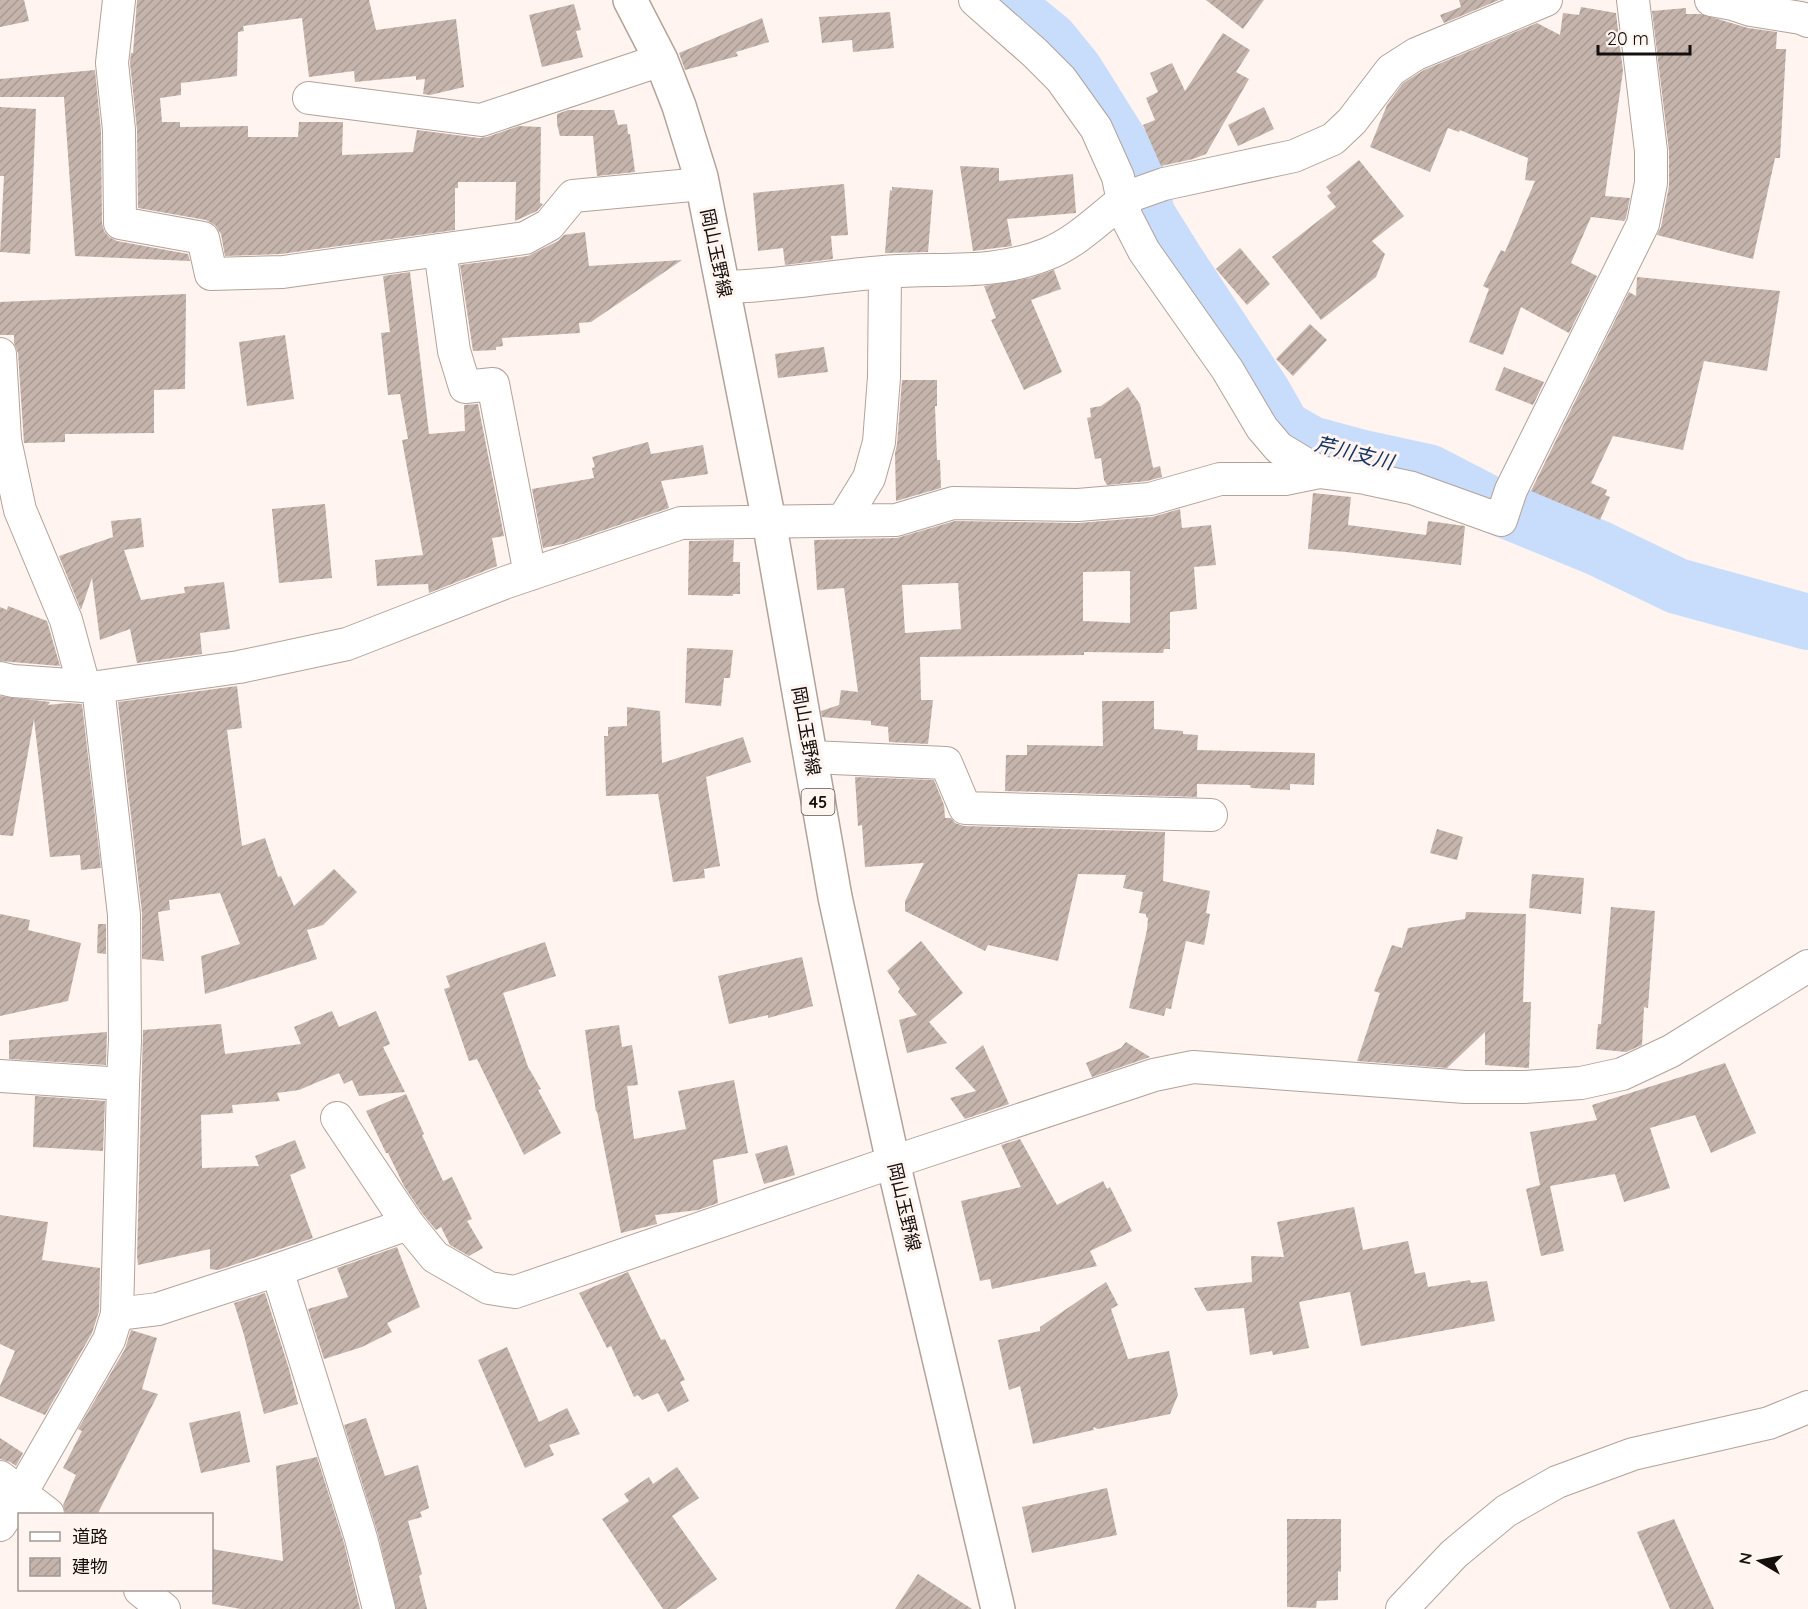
<svg xmlns="http://www.w3.org/2000/svg" width="1808" height="1609" viewBox="0 0 1808 1609" font-family="Quicksand,'Noto Sans JP',sans-serif">
	<style>
		.lines { fill: none; stroke-linecap: round; stroke-linejoin: round }
		.river { stroke: #c8ddfc; stroke-width: 56 }
		.building { fill: url(#building-hatch); fill-rule: evenodd }
		.minor-casing { stroke: #b2a29a; stroke-width: 34 }
		.major-casing { stroke: #b2a29a; stroke-width: 36 }
		.minor { stroke: #fff; stroke-width: 32 }
		.major { stroke: #fff; stroke-width: 33 }
		.labels { text-anchor: middle; stroke-width: 6; stroke-linejoin: round; paint-order: stroke }
		.shield { fill: #fff4ef; stroke: #5a5350; stroke-width: 1.5 }
		.shield-label { font-size: 16px; font-weight: bold; fill: #140e0c }
		.street-label { font-size: 18px; fill: #140e0c; stroke: #fff4ef }
		.water-label { font-size: 20px; font-style: italic; fill: #133563; stroke: #fff4ef }
	</style>
	<defs>
		<pattern id="building-hatch" width="6" height="6" patternUnits="userSpaceOnUse" patternTransform="scale(1.5)"><rect width="6" height="6" fill="#c4b4ac"/><path d="M-1 1l2-2M0 6l6-6M5 7l2-2" fill="none" stroke="#a89a93"/></pattern>
	</defs>
	<rect width="100%" height="100%" fill="#fff4ef"/>
	<g class="lines">
		<path class="river" d="M1001,0l49,40 26,32 45,72 15,30 12,42 28,45 87,132 20,35 28,16 48,13 69,15 60,31 110,45 79,38 131,36"/>
	</g>
	<g class="building">
		<path d="M0,0h24l5,21 -29,6z"/>
		<path d="M137,0h232l7,30 80,-11 8,68 -34,8 -7,-1 2,-15 -9,1v-4l-61,6 -1,-11 -45,6 -7,-59 -59,8 1,5 -6,1 -1,44 -56,7v12l-21,3 2,24h18v5l68,-1v11h50l1,-15h44l-1,33 71,-3 4,-22 62,8 8,-1 32,-11 22,1 -1,76 3,1 -6,7 -22,10 1,-39h-58v6h-3v42l-174,24 -56,2 -4,-22 -6,-9 -9,-5 -68,-12 -1,-78 -7,-67 1,-10h2z"/>
		<path d="M1206,0h58l-21,29z"/>
		<path d="M1459,0h40l-55,23 -4,-8 21,-8z"/>
		<path d="M574,4l7,26 -5,1 7,26 -41,10 -13,-52z"/>
		<path d="M1581,7l35,6 7,58 -18,125 25,2 -4,20 -2,3 -33,-4 -20,46 26,13 -28,57 -48,-26 -18,48 -34,-13 20,-53 -6,-3 18,-36 4,2 30,-71 -10,-1 3,-22 -68,-28 -1,2 -11,-4 -18,44 -60,-25 17,-42 16,-22 21,-13 113,-47 23,12 3,-22 16,2z"/>
		<path d="M1686,8v6h15l47,14 29,4 -1,17h10l-6,109h-5l-22,101 -96,-24 4,-8 8,-41v-35l-17,-140z"/>
		<path d="M890,12l4,36 -41,4 -1,-12 -30,3 -3,-26z"/>
		<path d="M762,18l7,24 -33,10 2,4 -53,14 -6,-17z"/>
		<path d="M1223,33l27,17 -14,22 13,7 -43,75 -13,5 -32,7 -18,-41 12,-5 -9,-22 12,-6 -8,-19 22,-10 13,28z"/>
		<path d="M95,70l6,61 1,92 2,8 5,6 8,4 71,13 2,7 -115,-5 -11,-159h-64v-18z"/>
		<path d="M0,107l36,2 -6,145 -30,-2 4,-76h-4z"/>
		<path d="M1264,107l10,22 -36,17 -10,-21z"/>
		<path d="M568,110h46l4,15 9,-1 1,10h2l5,38 -38,4 -4,-40h-33l-3,-12v-10z"/>
		<path d="M1359,160l45,56 -32,25 13,13 -9,23 -55,43 -49,-63 64,-50 -9,-11 4,-3 -5,-6z"/>
		<path d="M960,166l39,2v13l74,-7 3,39 -69,6 5,27 -39,5z"/>
		<path d="M844,184l4,51 -17,1 2,23 -48,6 -2,-17 -25,3 -5,-58z"/>
		<path d="M892,187l41,3 -5,62 -43,1 5,-63 2,1z"/>
		<path d="M585,232l4,34 93,-6 -91,62 -12,1 1,10 -78,5 1,8 -7,1v3l-23,1 -13,-86 68,-9 30,-15 6,-6z"/>
		<path d="M1240,248l30,36 -23,21 -31,-36z"/>
		<path d="M1054,270l7,19 -30,11 31,72 -38,18 -33,-70 5,-2 -12,-32 46,-8z"/>
		<path d="M410,272l19,162 36,-3 -1,-26 14,-1 26,132 -12,2 5,28 -68,27 -1,-9 -51,2 -2,-26 48,-5 -21,-115 6,-1 -8,-45 -12,1 -7,-62 9,-1 -7,-56z"/>
		<path d="M1637,277l143,14 -13,80 -63,-10 -21,89 -70,-14 -22,47 16,7 -2,5 5,2 -10,23 -69,-29 98,-199 7,4z"/>
		<path d="M186,294l-1,95 -31,1v43l-89,1v8l-41,1 -6,-90 -4,-10v-8h-14v-33z"/>
		<path d="M1310,324l17,16 -34,36 -17,-17z"/>
		<path d="M285,335l9,64 -47,7 -8,-64z"/>
		<path d="M824,347l4,25 -50,6 -3,-24z"/>
		<path d="M1504,367l40,15 -11,23 -38,-15z"/>
		<path d="M902,380h35v26h-2l2,54h3l1,28 -45,13 -1,-48 2,-9z"/>
		<path d="M1128,387l12,17 13,64 7,-2 2,11 -15,4 -40,4 -3,-5 -3,-22 -6,1 -8,-41 4,-1 -1,-9 11,-2z"/>
		<path d="M648,442l3,12 52,-9 5,29 -47,7 8,27 -106,36 -20,4 -11,-59 62,-11 -2,-10 3,-1 -3,-10z"/>
		<path d="M1313,493l38,4 -3,28 78,10 2,-14 37,5 -4,39 -115,-13 -38,-3z"/>
		<path d="M325,504l7,74 -53,5 -7,-74z"/>
		<path d="M1180,509l2,19 29,-3 5,40 -22,2 3,42 -27,3v37h-6l-1,4 -79,-1v3l-164,2 1,43h12l-5,44 -39,-2 -1,-15 -17,-2v-4l-49,-4 -1,-6 18,-6 2,-15 17,2 -14,-104 -27,2 -3,-50 83,-2 58,-17 124,2 73,-6zM1130,571v52l-47,-2v-49zM958,583l3,46 -56,4 -3,-48z"/>
		<path d="M141,518l3,29 -20,3 17,50 44,-7 -1,-6 40,-5 6,47 -30,4 2,21 -65,9 -7,-34 -30,11 -8,-62 -11,32 -22,-54 54,-19 -2,-16z"/>
		<path d="M734,540l-1,22h7v32h-7v2l-45,-1 1,-54z"/>
		<path d="M8,606l39,15 13,45 -60,-5v-54l7,3z"/>
		<path d="M687,648l46,2 -3,28h-6l-3,28 -36,-3z"/>
		<path d="M237,686l5,42 -15,2 15,116 23,-8 13,39 3,-1 13,30 40,-37 23,23 -34,33 -16,5 10,29 -112,35 -4,-38 39,-12 -20,-51 -51,7 1,10 -12,2 6,49 -22,-2v-46l-24,-211z"/>
		<path d="M0,696l50,6 -2,3 19,-2 15,1 19,164 -20,2 -1,-15 -30,2 -16,-138 -21,117 -13,-1z"/>
		<path d="M1102,701h52v28l29,2v3l15,1 -1,15 118,3 -1,32 -24,-1v6l-39,-2 -1,-3 -53,-1v13l-192,-6 1,-36h21v-10l76,1z"/>
		<path d="M627,707l33,4 2,52 81,-26 8,25 -45,15 14,89 -16,3 1,9 -32,4 -15,-88 -52,2 -2,-60h4v-9l19,-1z"/>
		<path d="M855,777l79,3 10,25 1,13h6l4,5 9,3 201,6 -2,49 47,10 -4,22 4,1 -6,31 -18,-4 -15,68 -5,-1 -2,8 -35,-8 18,-78 1,-12 -2,-1v-3l-7,-1 4,-21 -20,-4 3,-13 -48,-1 -20,87 -70,-16 -3,6 -80,-40v-10l19,-38 -59,4 -3,-42 -4,1z"/>
		<path d="M1437,829l26,8 -6,23 -27,-7z"/>
		<path d="M1532,874l52,4 -3,36 -52,-6z"/>
		<path d="M1611,907l44,4 -7,97 -4,-1 -2,38 -16,7 -30,-3 2,-25h3z"/>
		<path d="M1466,912l60,2 -3,88h8l-2,66 -44,-3v-33l-38,36 -90,-7 23,-68 -6,-2 18,-46 10,3 6,-20 57,-9z"/>
		<path d="M0,914l30,6 -2,10 53,13 -13,58 -68,15z"/>
		<path d="M98,924h8v30l-9,-1z"/>
		<path d="M921,941l42,52 -34,29 18,21 -40,10 -8,-33 18,-5 -19,-23 2,-3 -13,-18z"/>
		<path d="M545,942l11,34 -53,17 25,74 13,22 -3,1 23,43 -37,22 -47,-96 -8,2 -25,-72 6,-2 -4,-11z"/>
		<path d="M802,957l11,49 -45,12v-3l-39,9 -11,-48z"/>
		<path d="M332,1011l7,16 37,-16 14,33 -7,3 22,45 -46,4 -7,-16 -8,4 -5,-11 -40,17 -22,3 3,8 -48,4 1,8 -32,2 1,53 57,-2 -4,-10 40,-16 11,28 -16,7 23,63 -95,32 -8,-1v-20l-72,16 -1,-9 6,-226 78,-6 4,30 76,-10 -7,-17z"/>
		<path d="M619,1025l3,22 10,-2 6,40 -11,1 7,53 52,-10 -8,-38 56,-11 14,73 -35,7 5,43 -20,7 -43,5 2,9 -36,9 -24,-122 -1,1 -11,-82z"/>
		<path d="M107,1032l-1,33 -97,-6v-19z"/>
		<path d="M1126,1042l24,15 -58,20 -6,-14 35,-15z"/>
		<path d="M983,1045l26,59 -44,15 -15,-21 26,-7 -21,-23z"/>
		<path d="M1725,1063l31,70 -45,20 -16,-38 -45,13 20,60 -46,14 -9,-28 -65,12 14,65 -23,5 -15,-67 14,-4 -10,-53 67,-12 -5,-15z"/>
		<path d="M406,1094l18,40 -2,1 21,46 9,-4 20,42 -5,2 16,27 -14,8 -19,-11 -9,-18 -5,3 -14,-17 -18,-27 -16,-33h-2l-20,-42z"/>
		<path d="M35,1096l70,5 -2,50 -70,-4z"/>
		<path d="M1020,1139l37,66 46,-24 4,8 3,-2 22,44 -42,20 7,15 -105,23 -2,-10 -10,2 -19,-80 60,-14 -20,-42z"/>
		<path d="M787,1145l8,30 -31,9 -9,-30z"/>
		<path d="M1354,1207l9,43 45,-9 7,33 10,-2 3,15 42,-7 1,3 16,-2 8,40 -134,25 -11,-54 -51,10 10,46 -36,7 -1,-4 -22,4 -6,-47 -37,3 -13,-23 58,-6 -1,-26 33,1 -7,-35z"/>
		<path d="M0,1215l48,7 -6,38 58,8 -1,43 -7,22 -47,82 -45,-19v-10l15,-35 -15,-7z"/>
		<path d="M397,1247l23,60 -33,16 5,9 -30,15 -38,12 -16,-50 40,-12 -11,-29z"/>
		<path d="M628,1272l33,68 4,-1 20,41 -5,2 9,19 -21,11 -10,-19 -16,7 -4,-5 -4,2 -23,-51 -4,2 -28,-55z"/>
		<path d="M1106,1282l12,23 -7,4 17,50 41,-8 9,44 -8,19 -72,15 -5,-2 1,3 -5,1 -56,13 -13,-58 -11,4 -11,-50 42,-9v-4z"/>
		<path d="M265,1293l24,76 9,35 -34,10 -20,-79 -10,-32z"/>
		<path d="M131,1330l26,8 -15,51 16,5 -61,121h-31l-3,-10 13,-30 -13,-7 19,-37 -4,-2 47,-80z"/>
		<path d="M507,1347l32,75 28,-14 13,26 -31,11 5,10 -29,13 -47,-108z"/>
		<path d="M240,1411l10,51 -49,11 -12,-50z"/>
		<path d="M366,1418l19,58 33,-11 11,43 -9,4 2,5 -14,4 14,53 -3,2 8,33h-31l-18,-75 -34,-109z"/>
		<path d="M0,1438l23,15 -7,13 -6,-4 -10,-3z"/>
		<path d="M317,1457l27,86 16,66h-119l-29,-5v-55l71,12 -7,-95z"/>
		<path d="M677,1467l22,31 -27,18 45,63 -41,30h-13l-61,-90 27,-18 -5,-7 25,-17 4,7z"/>
		<path d="M1107,1488l10,47 -85,18 -10,-46z"/>
		<path d="M1287,1519h54v53l-3,-1v29l-21,1 -1,7 -29,-1z"/>
		<path d="M1674,1519l40,90h-44l-33,-77z"/>
		<path d="M918,1574l54,35h-77z"/>
	</g>
	<g class="lines">
		<defs>
			<g id="minor">
				<path d="M119,0l-7,63 7,67 1,93 83,15 8,36 72,-2 242,-34 24,-13 24,-29 129,-12"/>
				<path d="M975,0l60,53 26,26 35,49 22,49 8,39 18,35 83,118 35,59 17,20 40,24 46,6 47,10 89,32 10,-30 132,-266 8,-41v-32l-18,-151"/>
				<path d="M1711,0l22,4 18,6 50,8 7,3"/>
				<path d="M309,98l172,22 180,-60"/>
				<path d="M440,250l14,101 11,36 28,-3 37,190"/>
				<path d="M724,287c53,-1 106,-11 160,-15 56,-5 108,4 163,-18 28,-11 51,-34 75,-53l8,-5 34,-12 130,-28 39,-17 19,-18 39,-51 25,-16 130,-54"/>
				<path d="M0,354l5,86 15,70 46,110 18,66"/>
				<path d="M843,520l26,-42 10,-36 5,-65 1,-105"/>
				<path d="M0,678l13,3 85,6 141,-20 108,-23 157,-61 177,-60 215,-3 57,-17 125,2 72,-6 70,-20h65l34,-7"/>
				<path d="M811,757l135,6 19,45 246,7"/>
				<path d="M0,1076l123,8"/>
				<path d="M337,1118l71,106"/>
				<path d="M277,1270l84,268 18,71"/>
				<path d="M117,1314l41,-5 119,-39 131,-46 27,33 54,31 26,4 378,-130 261,-87 39,-8 272,20h59l57,-4 41,-9 49,-23 137,-85"/>
				<path d="M0,1477l48,37"/>
				<path d="M0,1525l21,-32 88,-153 8,-26 6,-230 2,-44 -1,-125 -26,-228"/>
				<path d="M140,1590l24,19"/>
				<path d="M1402,1609l52,-55 52,-43 51,-29 76,-28 136,-31 39,-16"/>
			</g>
			<path id="major" d="M630,0l31,60 18,46 22,71 68,344 66,376 58,265 105,447"/>
		</defs>
		<use href="#minor" class="minor-casing"/>
		<use href="#major" class="major-casing"/>
		<use href="#minor" class="minor"/>
		<use href="#major" class="major"/>
	</g>
	<g class="labels">
		<rect class="shield" x="801.5" y="789" width="33" height="26" rx="4.5"/>
		<g class="shield-label">
			<text x="818" y="808">45</text>
		</g>
		<g class="street-label">
			<text transform="translate(716 253) rotate(78)" y="6">岡山玉野線</text>
			<text transform="translate(806 731) rotate(80)" y="6">岡山玉野線</text>
			<text transform="translate(904 1207) rotate(77)" y="6">岡山玉野線</text>
		</g>
		<g class="water-label">
			<text transform="translate(1354 453) rotate(14)" y="7">芹川支川</text>
		</g>
	</g>
	<rect x="18" y="1513" width="195" height="78" fill="#fff4ef" stroke="#a19894" stroke-width="1.5"/>
	<rect x="30" y="1532" width="30" height="9" fill="#ffffff" stroke="#a19894" stroke-width="1.5"/>
	<text x="72" y="1543" font-size="18" fill="#140e0c">道路</text>
	<rect x="30" y="1558" width="30" height="18" fill="url(#building-hatch)" stroke="#a19894" stroke-width="1.5"/>
	<text x="72" y="1573" font-size="18" fill="#140e0c">建物</text>
	<g transform="translate(1760 1561) rotate(280)" stroke="#fff4ef" stroke-width="4.5" paint-order="stroke">
	<path d="M0-4.5L10 22L0 15L-10 22Z" fill="#140e0c"/>
	<text y="-9" font-size="16" font-weight="bold" text-anchor="middle" fill="#140e0c">N</text>
	</g>
	<path d="M1598 45v9h92v-9" fill="none" stroke="#140e0c" stroke-width="3"/>
	<text x="1607" y="45" font-size="18" fill="#140e0c" stroke="#fff4ef" stroke-width="4.5" paint-order="stroke">20 m</text>
</svg>
